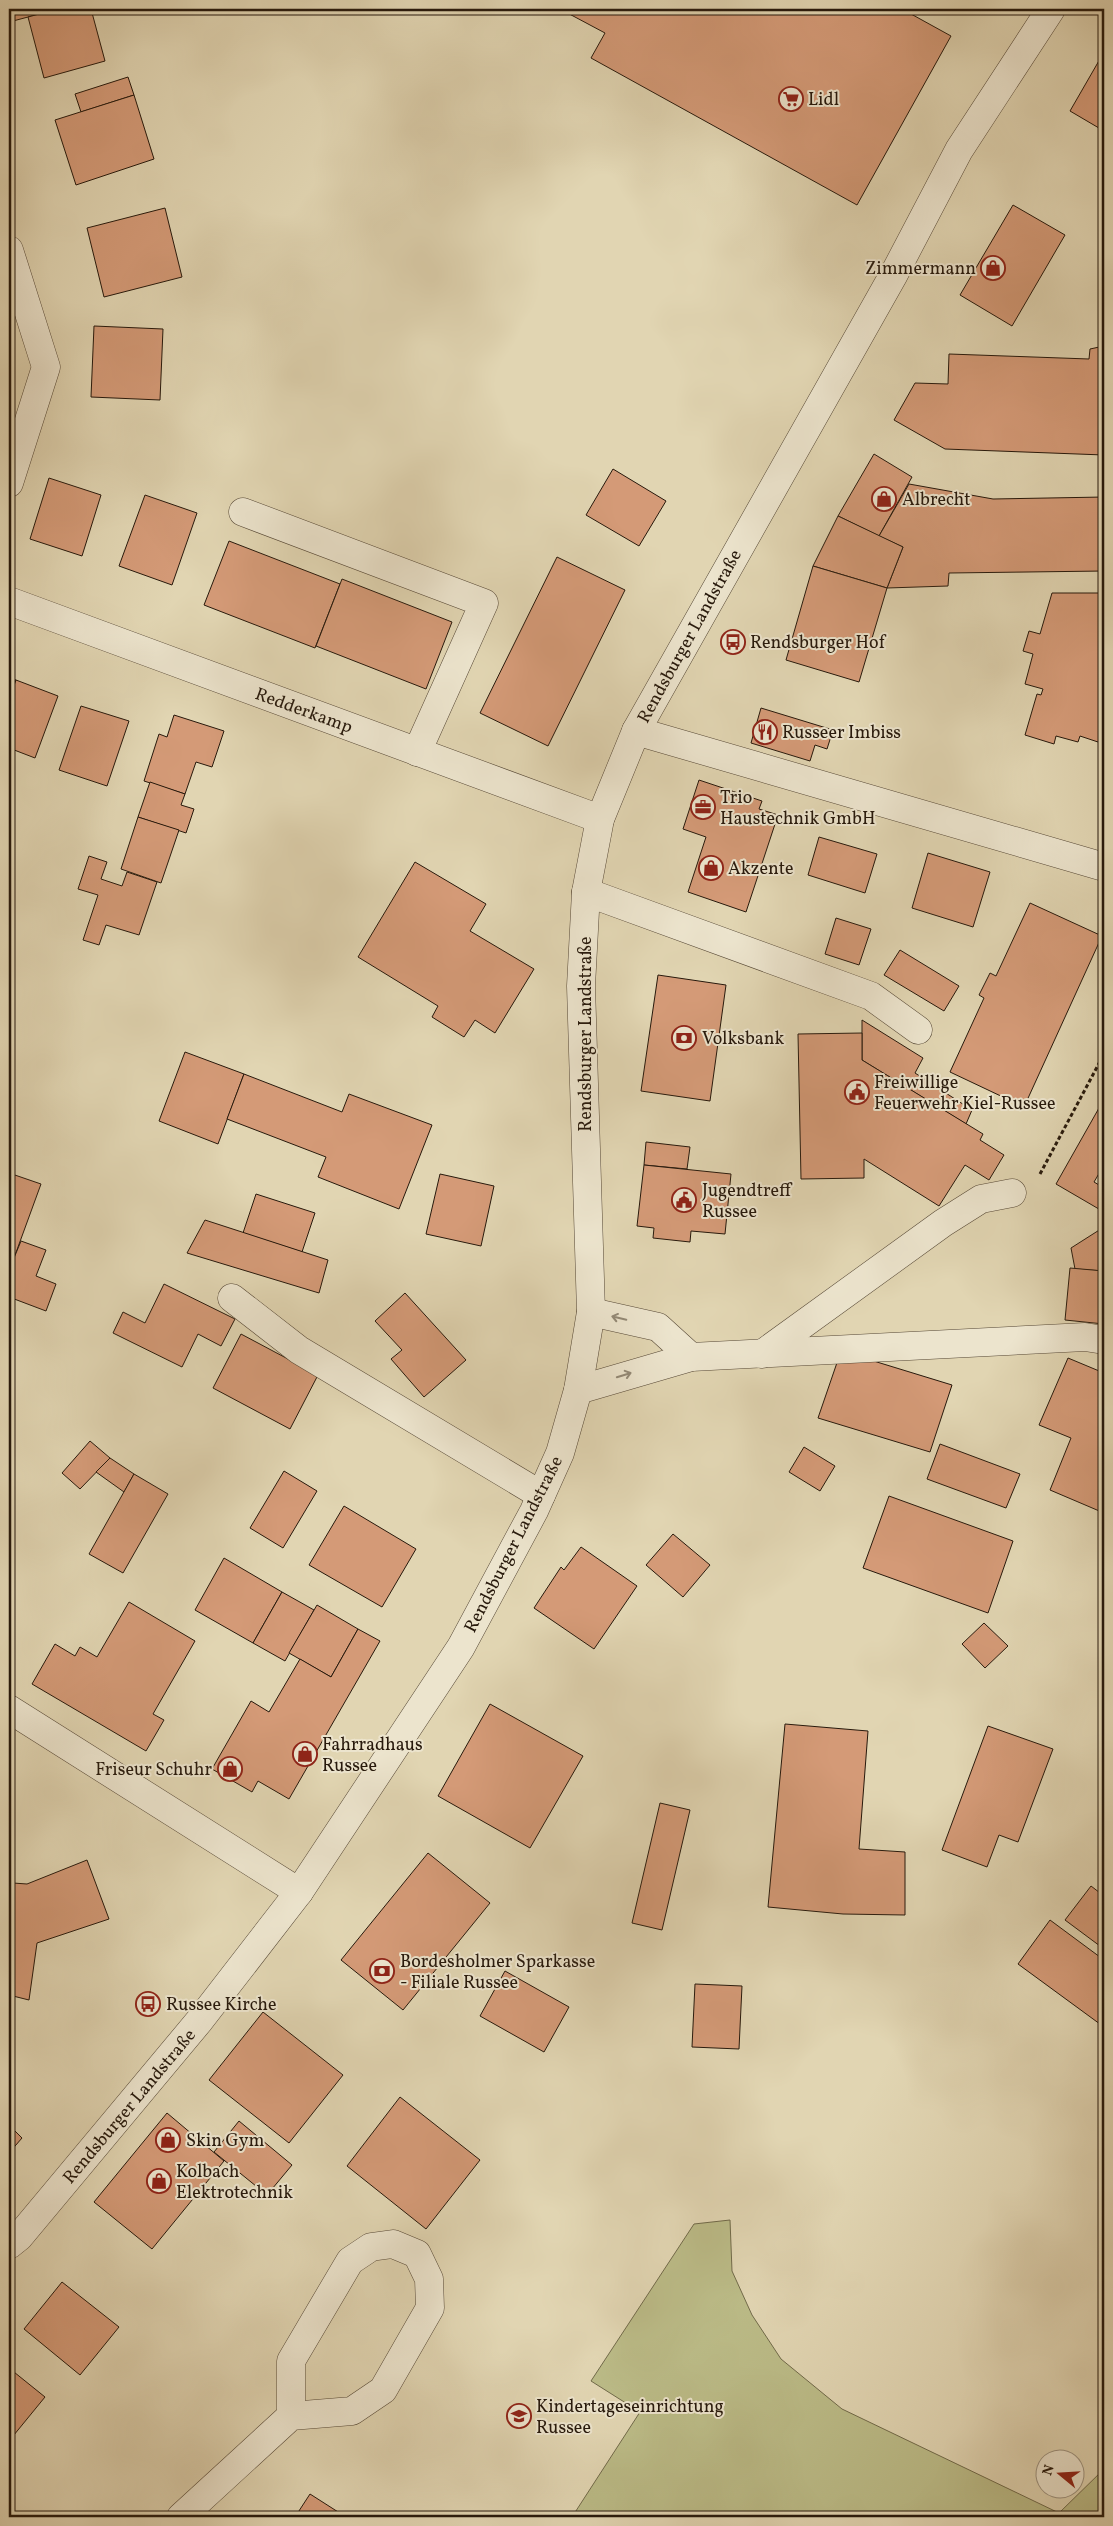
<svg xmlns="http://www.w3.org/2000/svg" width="1113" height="2526" viewBox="0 0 1113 2526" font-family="Vollkorn,serif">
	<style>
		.green { fill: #bbbb87; stroke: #716a4a }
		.building { fill: #d49a77; stroke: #27190c }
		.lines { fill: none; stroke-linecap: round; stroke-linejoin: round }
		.minor-casing { stroke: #564836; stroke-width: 29 }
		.path { stroke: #27190c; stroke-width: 3; stroke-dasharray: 4 2.5; stroke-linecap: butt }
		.minor { stroke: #ece4cd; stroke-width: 28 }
		.oneway { stroke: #938976 }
		.labels { text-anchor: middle; stroke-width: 4; stroke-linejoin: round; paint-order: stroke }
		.poi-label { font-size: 18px; fill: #27190c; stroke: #ece4cd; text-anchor: start }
		.street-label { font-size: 18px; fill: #27190c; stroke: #ece4cd }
	</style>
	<rect width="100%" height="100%" fill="#e1d5b2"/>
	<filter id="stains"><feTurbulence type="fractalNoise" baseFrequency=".004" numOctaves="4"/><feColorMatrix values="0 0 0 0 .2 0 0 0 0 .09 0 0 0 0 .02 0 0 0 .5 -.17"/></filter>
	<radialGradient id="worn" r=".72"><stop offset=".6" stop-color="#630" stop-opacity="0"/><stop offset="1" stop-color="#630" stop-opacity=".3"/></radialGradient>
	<path class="green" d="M730,2220l2,51 20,44 29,44 61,50 217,104 45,-44v48h-532l68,-105 -49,-31 103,-157z"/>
	<g class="building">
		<path d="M9,9h49l-45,12z"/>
		<path d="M58,9h33l14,52 -61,17 -16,-61z"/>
		<path d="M560,9h342l49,27 -94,169 -266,-147 14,-25z"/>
		<path d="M1104,52v79l-34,-20z"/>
		<path d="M128,77l6,18 -53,17 -6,-18z"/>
		<path d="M134,95l20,64 -78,26 -21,-65z"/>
		<path d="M1013,205l52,30 -53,91 -52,-31z"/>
		<path d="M165,208l17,69 -78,20 -17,-69z"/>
		<path d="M94,326l69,3 -3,71 -69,-3z"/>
		<path d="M1104,346v109l-159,-6 -51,-29 21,-37 33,1 1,-30 140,5 1,-10z"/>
		<path d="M874,454l38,23 -33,59 -41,-20z"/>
		<path d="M613,469l53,32 -27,45 -53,-31z"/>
		<path d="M49,478l52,17 -19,61 -52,-17z"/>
		<path d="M909,484l84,15 111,-2v74l-155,2 -1,13 -61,2 16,-41 -24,-11z"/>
		<path d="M145,495l52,18 -25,72 -53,-19z"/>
		<path d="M838,516l65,31 -16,41 -74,-22z"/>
		<path d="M229,541l111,43 -25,64 -111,-43z"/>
		<path d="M557,557l68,33 -77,156 -68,-33z"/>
		<path d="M813,566l74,22 -28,94 -73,-22z"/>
		<path d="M342,579l110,43 -26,67 -110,-43z"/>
		<path d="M1052,593h52v151l-24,-8 -2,6 -22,-6 -2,8 -29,-9 12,-41 4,1 2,-6 -18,-5 8,-30 -10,-3 6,-20 11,3z"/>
		<path d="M9,677l7,3 -7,19z"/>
		<path d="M16,680l42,16 -23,62 -26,-10v-49z"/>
		<path d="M81,706l48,15 -22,65 -48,-16z"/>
		<path d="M761,708l72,22 -6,19 -12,-4 -5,16 -59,-18z"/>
		<path d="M174,715l50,16 -12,36 -16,-5 -11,32 -41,-13 15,-47 8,3z"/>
		<path d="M699,780l63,21 -3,8 19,6 -32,97 -58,-20 18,-55 -23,-8z"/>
		<path d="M150,782l35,12 -4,11 13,4 -8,24 -48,-16z"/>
		<path d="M138,817l41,13 -18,53 -40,-14z"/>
		<path d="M819,837l58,17 -12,39 -57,-18z"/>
		<path d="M928,853l62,19 -17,55 -61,-19z"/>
		<path d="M89,856l18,6 -6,17 21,7 5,-14 30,10 -18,53 -33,-10 -7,20 -16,-5 15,-45 -20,-6z"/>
		<path d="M415,862l71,42 -16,27 64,38 -39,64 -20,-13 -11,17 -32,-20 6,-11 -80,-49z"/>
		<path d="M1030,903l72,33 -78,171 -74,-35 34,-74 -5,-3 11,-22 6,3z"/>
		<path d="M836,918l35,11 -12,36 -34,-11z"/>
		<path d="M900,950l59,36 -15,25 -60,-36z"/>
		<path d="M658,975l68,10 -16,116 -69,-10z"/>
		<path d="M862,1020l61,38 -8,15 57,37 -6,14 -104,-64z"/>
		<path d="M862,1033v27l121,74 -3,6 24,15 -15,25 -24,-15 -26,41 -75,-47v19l-63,1 -3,-145z"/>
		<path d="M185,1052l59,22 -26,70 -59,-23z"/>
		<path d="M244,1074l98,38 7,-18 83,31 -33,84 -81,-32 8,-20 -99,-38z"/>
		<path d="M1099,1108l5,2v55l-10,17 10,6v24l-48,-28z"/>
		<path d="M646,1142l44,5 -3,22 -43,-4z"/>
		<path d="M644,1165l87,9 -6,60 -34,-3 -1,11 -37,-4 1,-10 -17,-2z"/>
		<path d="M9,1173l32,11 -27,74 -5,-2z"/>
		<path d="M440,1174l54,12 -13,60 -55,-12z"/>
		<path d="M256,1194l59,19 -13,39 -59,-19z"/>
		<path d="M205,1220l123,40 -9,33 -132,-40z"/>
		<path d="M1104,1227v44l-29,-2 -4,-21z"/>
		<path d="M21,1241l25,9 -10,26 20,8 -10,27 -37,-14v-41l5,2z"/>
		<path d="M1070,1268l34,3v53l-39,-4z"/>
		<path d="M164,1284l71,35 -14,27 -23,-12 -16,33 -69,-34 10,-21 22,11z"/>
		<path d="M405,1293l61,67 -42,37 -33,-38 11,-9 -27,-29z"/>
		<path d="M241,1334l77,41 -28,54 -77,-41z"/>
		<path d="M841,1351l111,34 -22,67 -112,-34z"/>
		<path d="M1068,1358l36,15v140l-54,-23 21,-52 -32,-13z"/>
		<path d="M90,1441l20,17 -30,31 -18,-16z"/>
		<path d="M940,1444l80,30 -14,34 -79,-29z"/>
		<path d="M804,1447l31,19 -15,25 -31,-19z"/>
		<path d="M110,1458l24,16 -10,18 -28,-20z"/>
		<path d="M284,1471l33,20 -34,57 -33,-20z"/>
		<path d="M134,1474l34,20 -45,79 -34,-19z"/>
		<path d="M889,1496l124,45 -25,72 -125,-45z"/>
		<path d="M344,1506l72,43 -34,58 -73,-42z"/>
		<path d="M673,1534l37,31 -27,32 -37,-32z"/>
		<path d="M581,1547l56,39 -43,63 -60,-41 27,-41 3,3z"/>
		<path d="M224,1558l58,34 -29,51 -58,-33z"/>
		<path d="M282,1592l32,18 -29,51 -32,-18z"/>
		<path d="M129,1602l66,39 -42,73 11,6 -18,31 -114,-67 23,-40 20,12 5,-9 17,10z"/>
		<path d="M317,1605l41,24 -27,48 -42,-24z"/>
		<path d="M984,1623l24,23 -23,22 -23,-24z"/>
		<path d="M358,1629l22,12 -91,158 -31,-18 -6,11 -40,-23 39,-68 18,11 31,-53 31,18z"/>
		<path d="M490,1704l93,52 -53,92 -92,-52z"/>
		<path d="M785,1724l83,7 -9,118 46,3v63l-62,-1 -75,-7z"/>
		<path d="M988,1726l65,23 -35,93 -19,-7 -12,32 -45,-17z"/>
		<path d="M660,1803l30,7 -28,120 -30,-7z"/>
		<path d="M428,1853l62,50 -87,107 -62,-50z"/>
		<path d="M87,1860l22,59 -72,24 -8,57 -20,-5v-116l4,4 14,1z"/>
		<path d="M1091,1886l13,10v53l-39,-29z"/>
		<path d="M1050,1920l54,40v67l-86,-63z"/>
		<path d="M505,1971l64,36 -25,45 -64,-36z"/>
		<path d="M695,1984l47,2 -3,63 -47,-2z"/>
		<path d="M263,2012l80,63 -54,68 -80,-63z"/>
		<path d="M400,2097l80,63 -54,69 -79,-63z"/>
		<path d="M167,2113l57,48 -72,88 -58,-47z"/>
		<path d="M239,2121l53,44 -25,30 -53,-43z"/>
		<path d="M9,2125l13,13 -13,15z"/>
		<path d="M62,2282l57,45 -39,48 -56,-46z"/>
		<path d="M9,2368l36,29 -36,44z"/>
		<path d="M310,2494l36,23h-51z"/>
	</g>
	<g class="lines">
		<defs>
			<g id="minor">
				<path d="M9,250l37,117 -37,116"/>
				<path d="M243,512l241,91 -67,149"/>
				<path d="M9,601l591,218"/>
				<path d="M636,731l468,136"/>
				<path d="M586,892l285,104 47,34"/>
				<path d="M232,1298l67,52 242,145"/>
				<path d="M591,1312l67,15 33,30"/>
				<path d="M762,1354l181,-131 38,-24 31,-6"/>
				<path d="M578,1390l113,-33 394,-20 19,3"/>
				<path d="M9,1709l290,183"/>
				<path d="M9,2245l10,-8 181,-217 99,-128 162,-245 73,-136 26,-58 18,-63 13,-78 -10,-326 5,-94 14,-73 36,-88 258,-457 65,-124 92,-141"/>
				<path d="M181,2517l110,-101 61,-5 31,-21 47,-82 -1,-29 -12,-25 -24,-10 -22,3 -21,14 -59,100v55"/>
			</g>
		</defs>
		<use href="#minor" class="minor-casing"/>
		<path class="path" d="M1040,1174l64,-120"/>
		<use href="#minor" class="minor"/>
	</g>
	<defs><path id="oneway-shaft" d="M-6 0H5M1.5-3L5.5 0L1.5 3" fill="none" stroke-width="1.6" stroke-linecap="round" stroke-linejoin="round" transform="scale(1.25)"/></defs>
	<g class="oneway">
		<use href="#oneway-shaft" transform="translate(619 1318) rotate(-167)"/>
		<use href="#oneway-shaft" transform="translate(624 1375) rotate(-17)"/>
	</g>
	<defs>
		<symbol id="supermarket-ring" viewBox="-11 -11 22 22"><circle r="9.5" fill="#ece4cd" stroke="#8f2418" stroke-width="1.5"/><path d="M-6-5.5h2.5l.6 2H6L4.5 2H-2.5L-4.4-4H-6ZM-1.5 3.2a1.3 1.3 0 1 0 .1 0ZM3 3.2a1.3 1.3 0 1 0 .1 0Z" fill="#8f2418"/></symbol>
		<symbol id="shop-ring" viewBox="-11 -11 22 22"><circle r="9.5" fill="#ece4cd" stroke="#8f2418" stroke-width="1.5"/><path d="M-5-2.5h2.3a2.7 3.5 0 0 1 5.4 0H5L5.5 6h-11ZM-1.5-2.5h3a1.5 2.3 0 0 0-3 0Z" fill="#8f2418"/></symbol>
		<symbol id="bus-ring" viewBox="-11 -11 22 22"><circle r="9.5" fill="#ece4cd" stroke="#8f2418" stroke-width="1.5"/><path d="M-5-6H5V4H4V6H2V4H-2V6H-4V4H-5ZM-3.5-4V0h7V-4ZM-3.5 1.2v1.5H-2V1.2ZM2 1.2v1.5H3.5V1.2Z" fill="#8f2418"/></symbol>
		<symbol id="restaurant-ring" viewBox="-11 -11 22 22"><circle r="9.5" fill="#ece4cd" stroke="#8f2418" stroke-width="1.5"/><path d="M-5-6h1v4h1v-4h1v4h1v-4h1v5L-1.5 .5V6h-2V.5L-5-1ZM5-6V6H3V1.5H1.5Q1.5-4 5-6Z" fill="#8f2418"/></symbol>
		<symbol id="office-ring" viewBox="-11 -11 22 22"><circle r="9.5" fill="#ece4cd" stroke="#8f2418" stroke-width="1.5"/><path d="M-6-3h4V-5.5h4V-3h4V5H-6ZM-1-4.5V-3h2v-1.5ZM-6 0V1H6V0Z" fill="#8f2418"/></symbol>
		<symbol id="bank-ring" viewBox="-11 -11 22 22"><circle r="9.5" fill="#ece4cd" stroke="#8f2418" stroke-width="1.5"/><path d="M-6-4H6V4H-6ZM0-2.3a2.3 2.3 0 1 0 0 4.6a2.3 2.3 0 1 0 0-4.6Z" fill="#8f2418"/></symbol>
		<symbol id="civic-ring" viewBox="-11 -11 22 22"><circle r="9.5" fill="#ece4cd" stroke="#8f2418" stroke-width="1.5"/><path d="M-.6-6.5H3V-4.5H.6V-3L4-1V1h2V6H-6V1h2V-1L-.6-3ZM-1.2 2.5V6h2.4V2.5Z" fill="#8f2418"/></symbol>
		<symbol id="school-ring" viewBox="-11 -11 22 22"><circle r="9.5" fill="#ece4cd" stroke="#8f2418" stroke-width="1.5"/><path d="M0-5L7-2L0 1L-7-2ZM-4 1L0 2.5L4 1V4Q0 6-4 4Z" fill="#8f2418"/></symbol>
	</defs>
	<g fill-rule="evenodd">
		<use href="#supermarket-ring" x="777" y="85" width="28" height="28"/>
		<use href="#shop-ring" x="979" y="254" width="28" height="28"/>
		<use href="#shop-ring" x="870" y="485" width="28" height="28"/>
		<use href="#bus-ring" x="719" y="628" width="28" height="28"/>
		<use href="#restaurant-ring" x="751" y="718" width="28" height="28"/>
		<use href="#office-ring" x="689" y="793" width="28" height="28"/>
		<use href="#shop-ring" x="697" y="854" width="28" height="28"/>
		<use href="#bank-ring" x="670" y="1024" width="28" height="28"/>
		<use href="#civic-ring" x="843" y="1078" width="28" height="28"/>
		<use href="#civic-ring" x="670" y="1186" width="28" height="28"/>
		<use href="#shop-ring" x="291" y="1740" width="28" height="28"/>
		<use href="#shop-ring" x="216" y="1755" width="28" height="28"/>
		<use href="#bank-ring" x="368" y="1957" width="28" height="28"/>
		<use href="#bus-ring" x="134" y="1990" width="28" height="28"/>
		<use href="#shop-ring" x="154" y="2126" width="28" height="28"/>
		<use href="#shop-ring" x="145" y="2167" width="28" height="28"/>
		<use href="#school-ring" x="505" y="2402" width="28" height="28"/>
	</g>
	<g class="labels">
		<g class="poi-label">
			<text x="808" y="105">Lidl</text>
			<text x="976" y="274" text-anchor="end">Zimmermann</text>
			<text x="902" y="505">Albrecht</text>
			<text x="750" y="648">Rendsburger Hof</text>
			<text x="782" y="738">Russeer Imbiss</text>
			<text x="720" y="803">Trio<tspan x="720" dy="21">Haustechnik GmbH</tspan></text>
			<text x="728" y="874">Akzente</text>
			<text x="702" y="1044">Volksbank</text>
			<text x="874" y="1088">Freiwillige<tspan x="874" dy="21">Feuerwehr Kiel-Russee</tspan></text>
			<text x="702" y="1196">Jugendtreff<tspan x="702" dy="21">Russee</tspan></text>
			<text x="322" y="1750">Fahrradhaus<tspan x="322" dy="21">Russee</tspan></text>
			<text x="212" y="1775" text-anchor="end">Friseur Schuhr</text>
			<text x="400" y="1967">Bordesholmer Sparkasse<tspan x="400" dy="21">- Filiale Russee</tspan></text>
			<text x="166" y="2010">Russee Kirche</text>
			<text x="186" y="2146">Skin Gym</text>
			<text x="176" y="2177">Kolbach<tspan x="176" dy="21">Elektrotechnik</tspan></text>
			<text x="536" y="2412">Kindertageseinrichtung<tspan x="536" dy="21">Russee</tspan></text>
		</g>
		<g class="street-label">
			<text transform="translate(689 636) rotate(-61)" y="6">Rendsburger Landstraße</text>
			<text transform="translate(304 710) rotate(20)" y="6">Redderkamp</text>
			<text transform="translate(585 1034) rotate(-90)" y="6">Rendsburger Landstraße</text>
			<text transform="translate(513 1544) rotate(-63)" y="6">Rendsburger Landstraße</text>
			<text transform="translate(129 2106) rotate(-50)" y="6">Rendsburger Landstraße</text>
		</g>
	</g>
	<rect width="1113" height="2526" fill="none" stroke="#e1d5b2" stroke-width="30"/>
	<rect x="10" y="10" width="1093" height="2506" fill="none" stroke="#27190c" stroke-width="2.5"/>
	<rect x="15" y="15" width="1083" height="2496" fill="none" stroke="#27190c"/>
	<g transform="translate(1060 2474) rotate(288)"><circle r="24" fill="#ece4cd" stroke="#9d9380"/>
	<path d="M0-4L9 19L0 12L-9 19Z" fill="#8f2418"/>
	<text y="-8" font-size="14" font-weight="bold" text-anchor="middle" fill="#27190c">N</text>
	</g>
	<rect width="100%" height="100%" filter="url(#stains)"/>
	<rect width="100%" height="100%" fill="url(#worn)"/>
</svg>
